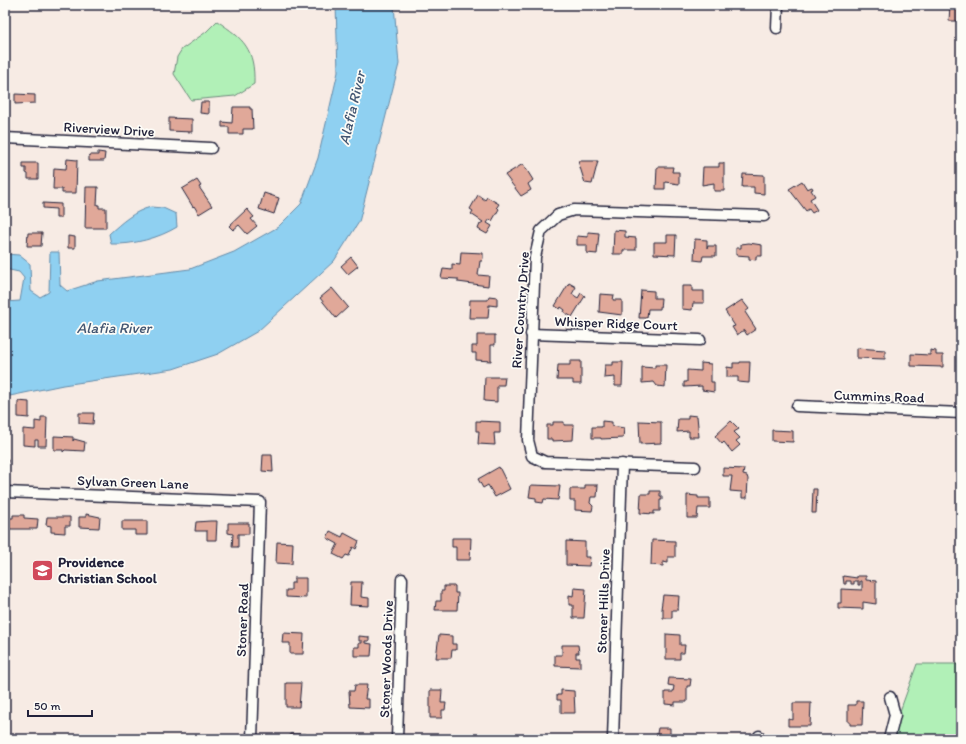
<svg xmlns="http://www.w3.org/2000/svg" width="966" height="744" viewBox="0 0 966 744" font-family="Itim,sans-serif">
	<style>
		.green { fill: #b1f0b7; stroke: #6a8979 }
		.water { fill: #8fd0f1; stroke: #638aa8 }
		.building { fill: #e0a899; stroke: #22223b }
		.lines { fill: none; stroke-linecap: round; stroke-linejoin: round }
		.street-casing { stroke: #22223b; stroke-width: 13 }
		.street { stroke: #fdfcf7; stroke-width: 10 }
		.labels { text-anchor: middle; stroke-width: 3.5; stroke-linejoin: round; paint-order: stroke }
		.street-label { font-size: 14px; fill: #22223b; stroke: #fdfcf7 }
		.poi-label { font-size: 14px; font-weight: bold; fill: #22223b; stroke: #fdfcf7; text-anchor: start }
		.water-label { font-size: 15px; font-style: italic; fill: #435672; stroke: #fdfcf7 }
	</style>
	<rect width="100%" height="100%" fill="#f7ebe4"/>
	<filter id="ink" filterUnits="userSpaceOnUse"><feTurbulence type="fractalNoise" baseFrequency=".025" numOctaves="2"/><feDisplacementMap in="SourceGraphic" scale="8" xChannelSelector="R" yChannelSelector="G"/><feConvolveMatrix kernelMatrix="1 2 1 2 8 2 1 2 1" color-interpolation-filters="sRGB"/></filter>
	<g filter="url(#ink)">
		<g class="green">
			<path d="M217,21c27,18 38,28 37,63l-19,12 -44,4 -17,-26 3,-17 5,-8 24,-17z"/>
			<path d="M917,664h44v75h-67l5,-25z"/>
		</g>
		<g class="water">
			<path d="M336,5h58l5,59 -40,158 -25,39 -76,70 -40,23 -45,15 -110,16 -58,12v-95l15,-1 4,-23 -5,-6 -14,-3v-15l14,1 11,9 1,27 9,6 9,-5 1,-40h9l1,33 7,6 31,-10 92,-12 44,-17 44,-25 23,-23 17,-46 20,-86z"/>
			<path d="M151,207l12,1 13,6 1,13c-18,11 -44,18 -66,17l-2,-10c12,-11 25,-23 42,-27z"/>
		</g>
		<g class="building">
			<path d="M950,5h11v16h-12z"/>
			<path d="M15,94l20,1v8l-20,1z"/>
			<path d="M201,102h8v12l-9,-1z"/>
			<path d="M233,107h17v2h2l1,20h-10v5h-14v-7h-7v-5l10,1z"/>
			<path d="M169,118l23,1v13l-23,-1z"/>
			<path d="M98,152l7,1 -1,8h-15v-6h9z"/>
			<path d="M67,159l10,1 -1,33h-14v-4h-9l1,-21 12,1z"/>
			<path d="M578,161h20l-6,23 -7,-1z"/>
			<path d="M23,163h15v16h-10v-5l-2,-1v-5h-3z"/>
			<path d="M719,163h5v28h-10v-8l-12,2 1,-18h16z"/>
			<path d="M523,164l10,16 -5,4 3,6 -10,6 -16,-21z"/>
			<path d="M657,167h16l-1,5h7v12l-14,-2v7h-9z"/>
			<path d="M743,174l21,1v19l-10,-1v-6h-12z"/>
			<path d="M197,180l4,6 -2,1 13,19 -13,8 -5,-8 -1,1 -11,-18z"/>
			<path d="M802,181l5,8 5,-2 1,2 -2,1 4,6 -5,3 7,11 -5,3 -3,-4 -3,2 -17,-22z"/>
			<path d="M86,187h12l-1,18h2v3h7v20h-21z"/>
			<path d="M264,193l15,5 -5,16 -15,-5z"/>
			<path d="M478,195l7,5 2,-3 12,7 -2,3 2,2 -7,12 -2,-2 -3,4 5,3 -5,8 -9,-5 2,-5 3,-2 -12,-8 2,-3 -3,-2z"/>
			<path d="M43,203l18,1v14h-5v-9l-13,-1z"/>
			<path d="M247,209l7,8 -3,2 6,7 -10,8 -8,-9 -6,5 -4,-4z"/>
			<path d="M614,230l11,1v6l11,1v12h-13v4h-10z"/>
			<path d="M588,232l11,1 -2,21 -10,-1v-8h-10v-9l11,1z"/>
			<path d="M28,233h14l-1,13h-14z"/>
			<path d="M667,235h9l-1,20 -21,-1v-12h13z"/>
			<path d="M68,236l7,1v11h-7z"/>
			<path d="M695,239l12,1v8l1,-2h8v10h-13l-1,5 -8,-1z"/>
			<path d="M749,243l13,2v11h-6v4l-7,-1v-3l-13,-1v-7h5v-4z"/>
			<path d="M461,252l22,1v5l-1,3h-2l-2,14 11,1 -1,10 -30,-4v-3l-17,-1 2,-9 9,1v-6l8,1z"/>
			<path d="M351,257l7,9 -10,8 -7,-8z"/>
			<path d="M569,283l7,4 -4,7 6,4 3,-5 4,3 -13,21 -8,-5 1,-2 -4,-3 -1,2 -5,-3z"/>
			<path d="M682,286h10v5h12v12h-11l-1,7 -10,-1z"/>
			<path d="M332,288l16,19 -12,11 -16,-20z"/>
			<path d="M641,290l13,1v7h7l-1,11h-12l-1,9h-8z"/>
			<path d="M600,294l14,1 -1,5h9v15l-23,-3z"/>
			<path d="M489,296l8,1v9l-8,-1 -1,13h-19l1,-18h18z"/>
			<path d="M742,300l7,9 -4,3 11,17 -9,6 -3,-5 -7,5 -5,-8 3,-1 -10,-15z"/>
			<path d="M477,335h18v10h-4v16l-15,-1v-7h-4v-7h5z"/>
			<path d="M857,348l28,2v9l-28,-1z"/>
			<path d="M930,350l6,1v4h7v12l-32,-1v-12l19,1z"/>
			<path d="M570,361h11v23h-8v-4h-16l1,-15h12z"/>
			<path d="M613,362h10l-1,24h-7v-9l-11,1 1,-13h8z"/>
			<path d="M740,362h10l-1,21 -11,-1v-5h-11v-10l6,1v-5h7z"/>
			<path d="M701,363l10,1v18h3v10l-12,-2v-4l-18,1v-5h3v-12l14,1z"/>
			<path d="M655,365h11l-1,22 -8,-1 -3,-4 -12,1v-16l13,1z"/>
			<path d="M485,377h20l-1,8h-7v17l-13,-1z"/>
			<path d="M18,401l11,1v16l-11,-1z"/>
			<path d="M79,413h15l-1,11 -14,-1z"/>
			<path d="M688,415l9,1 2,21h-10v-6l-12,1 1,-13h10z"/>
			<path d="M41,417h6l-1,29h-8v-6h-3v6l-12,-1v-16l12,1v-9l6,1z"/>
			<path d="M476,421l24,1v11h-6l1,12 -17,-1 1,-13h-3z"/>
			<path d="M602,421l10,1v4l12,2 -1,10 -22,1v-1h-9v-11h10z"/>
			<path d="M639,421l22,1v21l-21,1z"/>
			<path d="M731,421l8,8 -5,3 6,6 -4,3 4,4 -8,7 -8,-10 -2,2 -7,-8z"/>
			<path d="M553,422h11v3h10l-1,15 -21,1v-2h-5v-14h6z"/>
			<path d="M772,430l21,1v11l-21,-1z"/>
			<path d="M54,436l19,1v4l1,-2 11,3 -1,9 -19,-1 -2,2v-2h-9z"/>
			<path d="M263,455h9l1,17 -11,-1z"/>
			<path d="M5,459l3,1 -2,18h-1z"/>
			<path d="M499,467l11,22 -15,8 -7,-12 -5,3 -5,-9z"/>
			<path d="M723,468l21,1 -1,6 4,1 1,3 -1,19h-5v-6l-12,-1 2,-15h-9z"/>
			<path d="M531,485l29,1 -2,14 -14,-1 -1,4 -7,-1v-4l-7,-1z"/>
			<path d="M585,485h13l-1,12h-6l-1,6 3,3 -1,5 -17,-1v-9h-5v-12h15z"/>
			<path d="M813,489h4l-1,24h-4z"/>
			<path d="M650,491h10v5h2v4h-2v11h-6v3l-14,-1 1,-19h9z"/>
			<path d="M687,495l11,1v2h12v10h-12l-1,10h-10z"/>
			<path d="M86,514l14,3 -1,11 -20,-1v-10h7z"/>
			<path d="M13,515h11v3l14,1 -1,10h-32l1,-11h7z"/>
			<path d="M47,517h23v9h-5v7l-14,-1v-6l-5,-1z"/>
			<path d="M122,521h25v14h-12v-5h-13z"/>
			<path d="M210,521h7l-1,19h-9v-9h-12l1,-9z"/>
			<path d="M228,523h21v11h-11v13h-6l1,-13 -5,-1z"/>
			<path d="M330,531l12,6 2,-4 15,8 -3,8 -3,-2 -4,9 -3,-1 -3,4 -10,-5 5,-10 -11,-6z"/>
			<path d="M452,538h19l-1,22h-14v-13h-4z"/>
			<path d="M652,540l23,1v16h-7v6l-5,-1v4l-12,-1z"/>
			<path d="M566,541l19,1v15h5l-1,9 -23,-1z"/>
			<path d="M277,542l16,1 -1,21 -16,-1z"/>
			<path d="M843,576l14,2v-2h9v4l10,1v23l-13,-2v7l-25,-1v-5h3v-14l21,1v-9h-2v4h-2v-4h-4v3h-3v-3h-5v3h-2z"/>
			<path d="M294,578h12v20l-20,-1v-7h5v-7h3z"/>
			<path d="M351,582h11l-1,15 8,1v8l-19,-1z"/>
			<path d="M444,586h11v7h3l-1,17h-22l1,-9h5v-10h3z"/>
			<path d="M574,588l12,1 -2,29h-11v-13h-4v-10l4,1z"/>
			<path d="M663,595l16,1 -1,14h-6v8h-9v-9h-2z"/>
			<path d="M283,633l21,1 -1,20h-13v-11h-8z"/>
			<path d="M666,634l14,1v10h5l-1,8h-4v6h-14z"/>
			<path d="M439,635l13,1v8h4v6h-4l-1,8h-15z"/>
			<path d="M359,636l10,1v4h-4v2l7,1 -1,12h-17v-9h5v-4h3v-2h-3z"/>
			<path d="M562,645h16l1,8h-3v5h4v9l-25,-1v-11h7z"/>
			<path d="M669,678l22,1 -1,7h-3v16h-12v3l-10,-1v-12h8l1,-6 -6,-1z"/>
			<path d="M286,683h15l-2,24h-13z"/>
			<path d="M355,685h12l-2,14h4v9l-19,-1 -1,-16h5z"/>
			<path d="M430,690h12l-1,13h5l-1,7h-3v8h-12z"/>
			<path d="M561,690l13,1 1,22h-14v-13h-4v-5h4z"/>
			<path d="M856,701h7l-1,24h-12v-3h-2v-17h8z"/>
			<path d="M793,703h18l-1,23h-22v-7l5,1z"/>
			<path d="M658,728h12v7h8v4h-22z"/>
			<path d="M290,734h16v4l7,1h-24z"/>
			<rect x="431" y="738" width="20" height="1"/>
		</g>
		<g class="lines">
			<defs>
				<g id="street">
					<path d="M777,28l1,-23"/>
					<path d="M5,138l206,10"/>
					<path d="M531,334l169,6"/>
					<path d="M797,406l164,7"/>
					<path d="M695,467l-150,-5 -13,-6 -4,-16 7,-183 6,-26 17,-16 16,-5 190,6"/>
					<path d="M5,492l255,10 -8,237"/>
					<path d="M397,739l5,-160"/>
					<path d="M613,739l9,-275"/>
					<path d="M758,739l1,-3"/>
					<path d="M889,739l6,-24 -5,-18"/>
				</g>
			</defs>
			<use href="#street" class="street-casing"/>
			<use href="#street" class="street"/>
		</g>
	</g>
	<defs>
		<symbol id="school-square" viewBox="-11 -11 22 22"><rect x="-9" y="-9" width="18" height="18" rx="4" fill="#d1495b" stroke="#fdfcf7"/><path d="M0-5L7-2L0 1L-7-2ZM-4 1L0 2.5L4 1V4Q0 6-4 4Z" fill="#fff"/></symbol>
	</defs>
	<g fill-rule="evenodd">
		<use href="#school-square" x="30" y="558" width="25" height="25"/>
	</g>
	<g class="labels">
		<g class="street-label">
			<text transform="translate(109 129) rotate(3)" y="5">Riverview Drive</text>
			<text transform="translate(520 310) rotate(-86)" y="5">River Country Drive</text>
			<text transform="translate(616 323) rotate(2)" y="5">Whisper Ridge Court</text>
			<text transform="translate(879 396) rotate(2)" y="5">Cummins Road</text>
			<text transform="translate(133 482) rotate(2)" y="5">Sylvan Green Lane</text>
			<text transform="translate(603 601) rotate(-88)" y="5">Stoner Hills Drive</text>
			<text transform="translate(242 620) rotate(-88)" y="5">Stoner Road</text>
			<text transform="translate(386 659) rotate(-88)" y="5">Stoner Woods Drive</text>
		</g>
		<g class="poi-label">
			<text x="58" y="567">Providence<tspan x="58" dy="16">Christian School</tspan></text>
		</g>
		<g class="water-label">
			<text transform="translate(352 108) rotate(-77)" y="5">Alafia River</text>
			<text x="114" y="333">Alafia River</text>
		</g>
	</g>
	<rect width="966" height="744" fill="none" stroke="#fdfcf7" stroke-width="20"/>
	<rect x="10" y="10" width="946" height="724" fill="none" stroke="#22223b" stroke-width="1.5" filter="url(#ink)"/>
	<path d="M28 710v6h64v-6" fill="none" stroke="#22223b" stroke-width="2"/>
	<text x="34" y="710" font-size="12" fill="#22223b" stroke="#fdfcf7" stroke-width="3" paint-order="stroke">50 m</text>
</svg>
